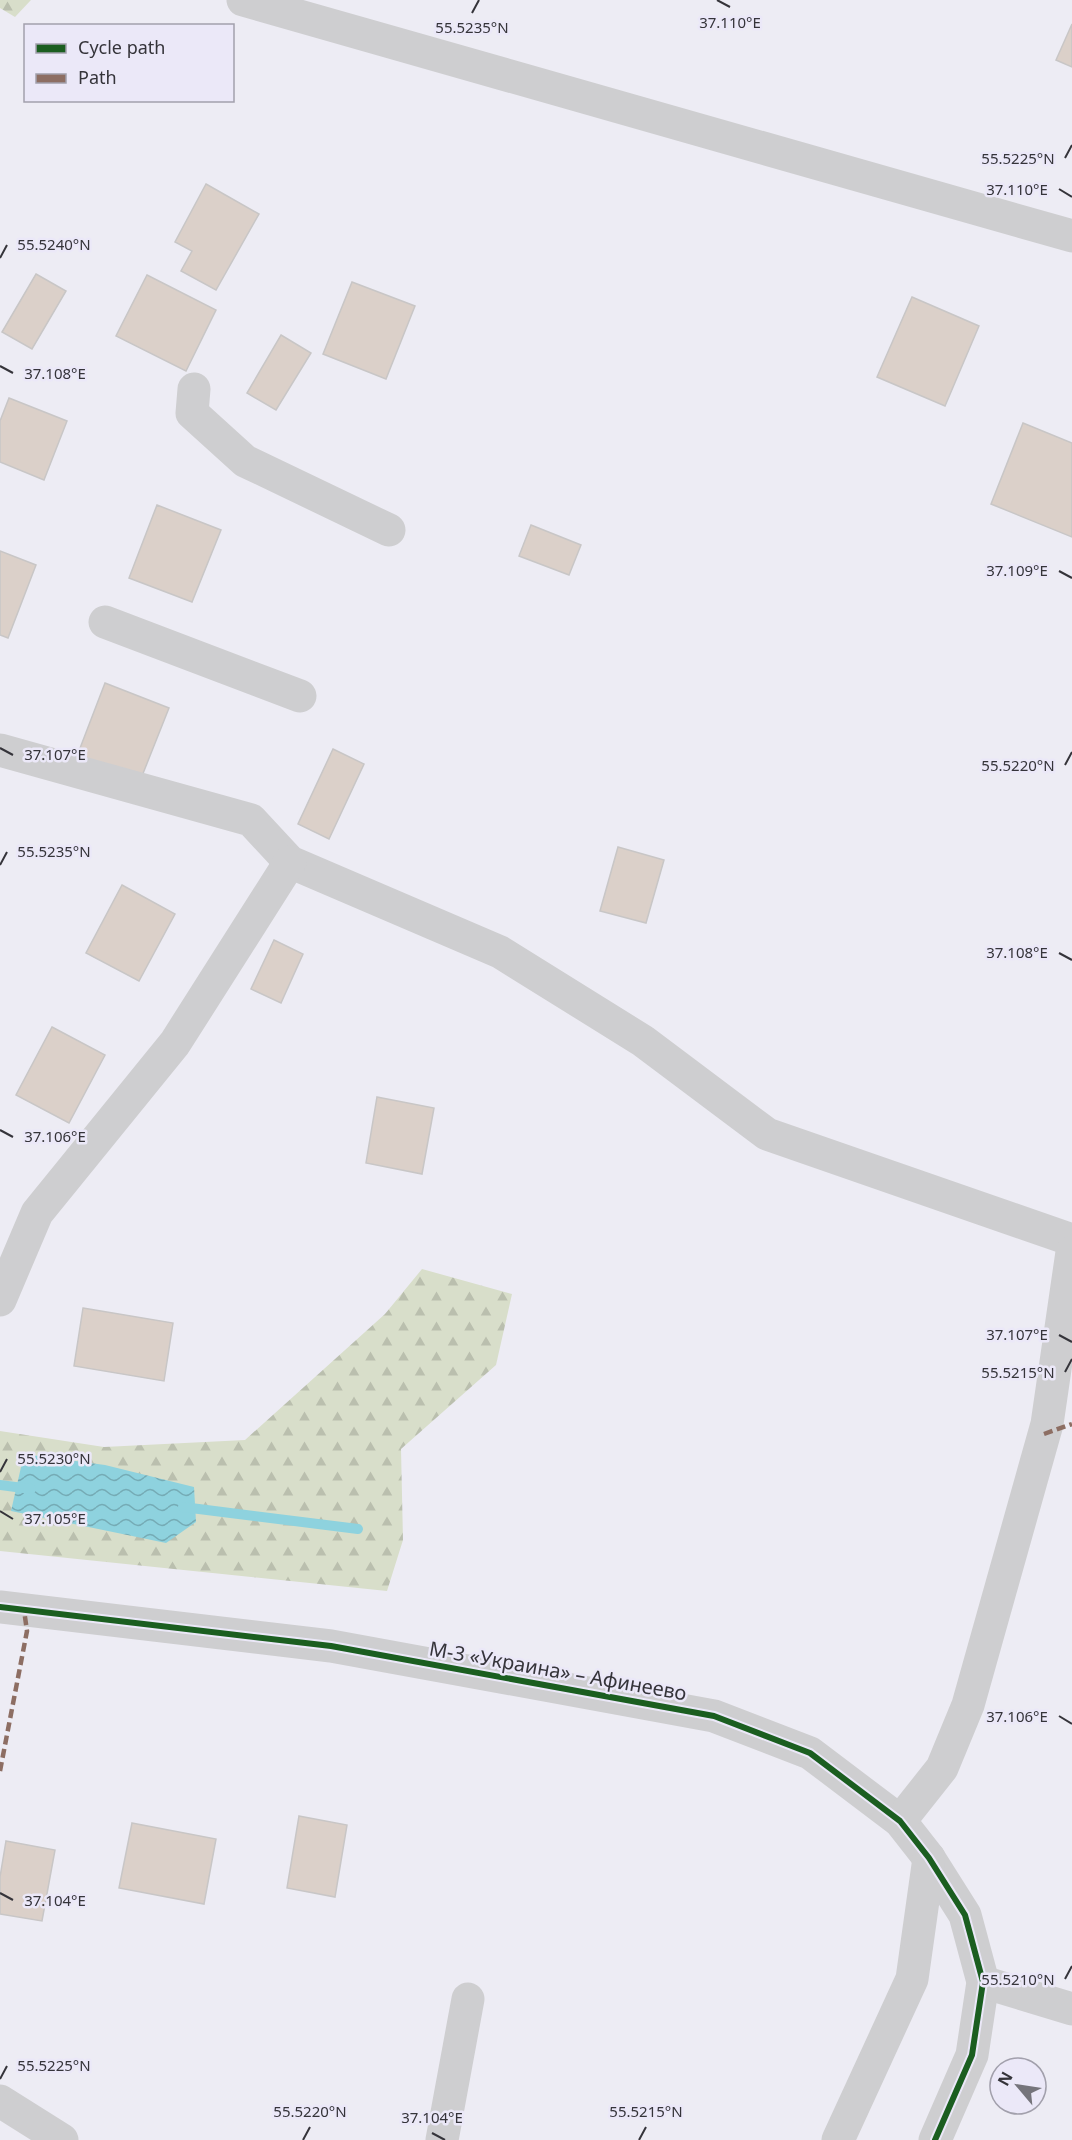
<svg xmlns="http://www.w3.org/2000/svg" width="1072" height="2140" viewBox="0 0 1072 2140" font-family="'Noto Sans',sans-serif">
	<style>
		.forest { fill: url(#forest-firs) }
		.water { fill: url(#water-waves) }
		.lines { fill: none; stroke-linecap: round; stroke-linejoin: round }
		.stream { stroke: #8ed2de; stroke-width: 10 }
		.building { fill: #dbd0c9; stroke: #c8c6c6; stroke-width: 1.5 }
		.minor { stroke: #ceced0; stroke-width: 33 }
		.quiet { stroke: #8d6e63; stroke-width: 4.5; stroke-dasharray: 9 4.5; stroke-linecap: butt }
		.cycleway-casing { stroke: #ebe8f8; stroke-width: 10 }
		.cycleway { stroke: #1b5e20; stroke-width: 6 }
		.ticks { fill: none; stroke: #35343a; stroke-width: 2 }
		.labels { text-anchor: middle; stroke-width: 5; stroke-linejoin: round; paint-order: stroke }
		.street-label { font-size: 20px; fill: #35343a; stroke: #ebe8f8 }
		.ticks-label { font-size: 15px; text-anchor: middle; fill: #35343a; stroke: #ebe8f8; stroke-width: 5; stroke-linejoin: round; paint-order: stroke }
	</style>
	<defs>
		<pattern id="forest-firs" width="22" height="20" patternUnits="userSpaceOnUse" patternTransform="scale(1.5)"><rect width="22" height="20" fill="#d8deca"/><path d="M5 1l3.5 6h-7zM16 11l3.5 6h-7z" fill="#babfae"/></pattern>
		<pattern id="water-waves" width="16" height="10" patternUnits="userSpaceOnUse" patternTransform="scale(1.5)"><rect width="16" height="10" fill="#8ed2de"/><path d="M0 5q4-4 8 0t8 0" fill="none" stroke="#75abb5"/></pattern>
	</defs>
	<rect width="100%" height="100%" fill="#edecf4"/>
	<g class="forest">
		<path d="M0,0h31l-16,17 -15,-9z"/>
		<path d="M422,1269l90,25 -16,71 -95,84 2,91 -16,51 -387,-40v-120l104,16 141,-7 140,-126z"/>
	</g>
	<path class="water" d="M24,1454l81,11 89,22 2,35 -30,21 -155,-32z"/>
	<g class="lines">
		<g class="stream">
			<path d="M0,1485l31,4"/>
			<path d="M183,1507l175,22"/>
		</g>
	</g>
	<g class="building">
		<path d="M1072,24v43l-16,-7z"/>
		<path d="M206,184l53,30 -43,76 -35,-19 11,-20 -17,-9z"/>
		<path d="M36,274l30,17 -34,58 -30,-17z"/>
		<path d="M147,275l69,35 -30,61 -70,-35z"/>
		<path d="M352,282l63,24 -29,73 -63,-25z"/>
		<path d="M912,297l67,29 -34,80 -68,-29z"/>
		<path d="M281,335l30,18 -35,57 -29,-17z"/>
		<path d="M9,398l58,23 -23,59 -44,-18v-41z"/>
		<path d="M1023,423l49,20v94l-81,-33z"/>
		<path d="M157,505l64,25 -29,72 -63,-24z"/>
		<path d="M531,525l50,20 -12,30 -50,-19z"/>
		<path d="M0,551l36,14 -28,73 -8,-3z"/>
		<path d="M105,683l64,25 -29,73 -63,-25z"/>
		<path d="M333,749l31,15 -35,75 -31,-15z"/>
		<path d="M618,847l46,13 -18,63 -46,-12z"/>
		<path d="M122,885l53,29 -36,67 -53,-28z"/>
		<path d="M274,940l29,14 -22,49 -30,-14z"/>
		<path d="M52,1027l53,28 -36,68 -53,-28z"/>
		<path d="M377,1097l57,11 -12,66 -56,-11z"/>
		<path d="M83,1308l90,15 -9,58 -90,-15z"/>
		<path d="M299,1816l48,9 -12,72 -48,-9z"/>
		<path d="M132,1823l84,16 -12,65 -85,-16z"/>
		<path d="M6,1841l49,9 -13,71 -42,-7v-37z"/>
	</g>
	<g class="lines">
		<g class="minor">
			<path d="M243,0l829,236"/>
			<path d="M194,389l-2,24 53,48 144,69"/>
			<path d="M105,622l195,74"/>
			<path d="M0,750l251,70 39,42 210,90 143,89 124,93 305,106"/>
			<path d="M0,1300l37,-87 138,-170 115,-181"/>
			<path d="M0,1607l331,39 383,70 96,37 90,68 29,37 36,57 18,67 -11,73 -37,85"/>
			<path d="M900,1821l42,-53 26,-63 79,-281 25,-172"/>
			<path d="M983,1982l89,27"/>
			<path d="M0,2101l62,39"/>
			<path d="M442,2140l26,-141"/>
			<path d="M838,2140l74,-161 17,-121"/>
		</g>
		<g class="quiet">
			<path d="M1044,1434l28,-10"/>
			<path d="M0,1771l27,-140 -3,-21"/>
		</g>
		<defs>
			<path id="cycleway" d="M0,1607l331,39 383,70 96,37 90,68 29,37 36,57 18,67 -11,73 -37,85"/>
		</defs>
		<use href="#cycleway" class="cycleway-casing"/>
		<use href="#cycleway" class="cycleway"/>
	</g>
	<path class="ticks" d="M717,0l13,7M472,13l7,-13M1065,158l7,-13M1059,189l13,8M0,258l7,-13M0,366l13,7M1059,571l13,7M0,748l13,7M1065,765l7,-13M0,865l7,-13M1059,953l13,7M0,1130l13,7M1059,1335l13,7M1065,1372l7,-13M0,1472l7,-13M0,1511l13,8M1059,1716l13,8M0,1893l13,7M1065,1979l7,-13M0,2079l7,-13M432,2133l13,7M303,2140l7,-13M639,2140l7,-13"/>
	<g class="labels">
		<g class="street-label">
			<text transform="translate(558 1671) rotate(10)" y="7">М-3 «Украина» – Афинеево</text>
		</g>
	</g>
	<g class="ticks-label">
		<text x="730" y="28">37.110°E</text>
		<text x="472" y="33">55.5235°N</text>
		<text x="1018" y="164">55.5225°N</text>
		<text x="1017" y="195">37.110°E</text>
		<text x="54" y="250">55.5240°N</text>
		<text x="55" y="379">37.108°E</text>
		<text x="1017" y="576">37.109°E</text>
		<text x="55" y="760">37.107°E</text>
		<text x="1018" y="771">55.5220°N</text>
		<text x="54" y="857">55.5235°N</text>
		<text x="1017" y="958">37.108°E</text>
		<text x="55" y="1142">37.106°E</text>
		<text x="1017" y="1340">37.107°E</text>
		<text x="1018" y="1378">55.5215°N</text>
		<text x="54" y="1464">55.5230°N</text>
		<text x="55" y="1524">37.105°E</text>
		<text x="1017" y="1722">37.106°E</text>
		<text x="55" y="1906">37.104°E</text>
		<text x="1018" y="1985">55.5210°N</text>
		<text x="54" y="2071">55.5225°N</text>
		<text x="310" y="2117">55.5220°N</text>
		<text x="646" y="2117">55.5215°N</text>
		<text x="432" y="2123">37.104°E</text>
	</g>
	<rect x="24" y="24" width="210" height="78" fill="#ebe8f8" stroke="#a2a0ac" stroke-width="1.5"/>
	<rect x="36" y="44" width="30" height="9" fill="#1b5e20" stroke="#a2a0ac" stroke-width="1.5"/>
	<text x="78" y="54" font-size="18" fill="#35343a">Cycle path</text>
	<rect x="36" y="74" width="30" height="9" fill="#8d6e63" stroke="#a2a0ac" stroke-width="1.5"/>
	<text x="78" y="84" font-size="18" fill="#35343a">Path</text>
	<g transform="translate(1018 2086) rotate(299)"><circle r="28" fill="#ebe8f8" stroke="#a2a0ac" stroke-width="1.5"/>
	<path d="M0-4.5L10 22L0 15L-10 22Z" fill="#75747b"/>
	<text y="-9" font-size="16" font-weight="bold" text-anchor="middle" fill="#35343a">N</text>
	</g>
</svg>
